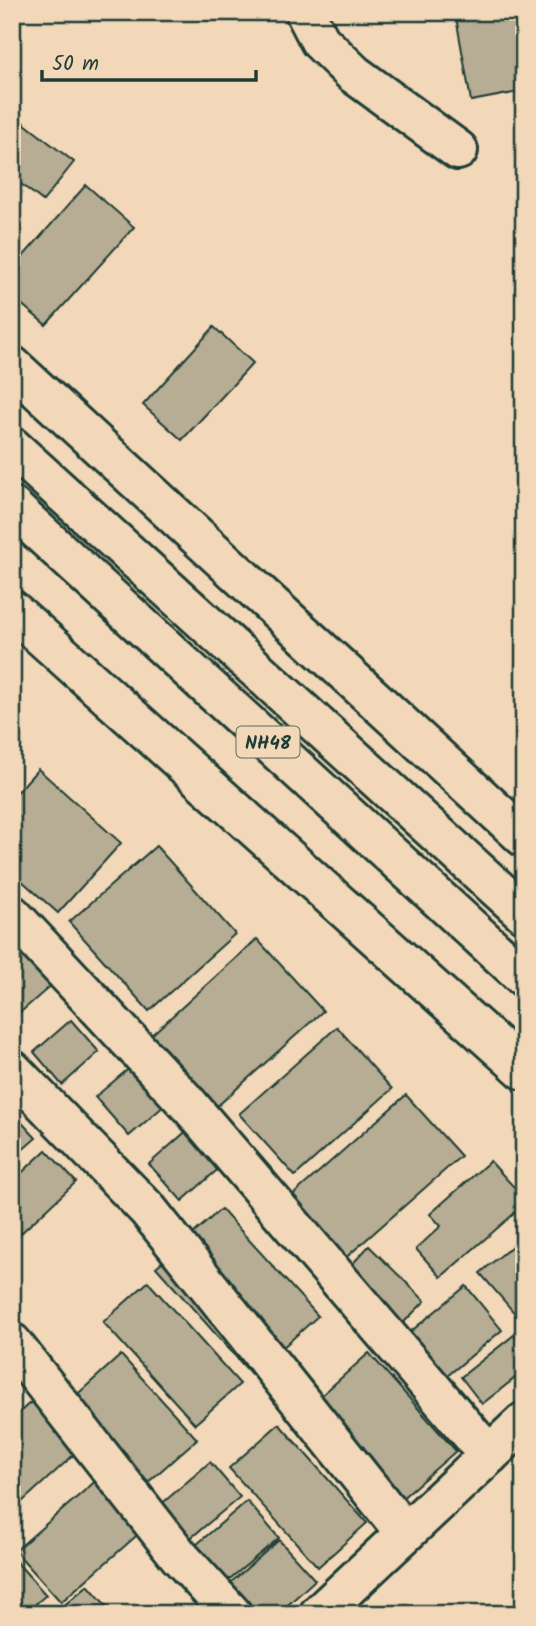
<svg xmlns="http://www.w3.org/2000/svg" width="536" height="1626" viewBox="0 0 536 1626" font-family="Kalam,sans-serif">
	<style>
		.building { fill: #b7ac94; stroke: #1f3d34; stroke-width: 2 }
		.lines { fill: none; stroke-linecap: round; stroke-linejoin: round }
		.minor-casing { stroke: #1f3d34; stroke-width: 44 }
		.highway-casing { stroke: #1f3d34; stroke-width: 44 }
		.minor { stroke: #f2d7b9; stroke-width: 38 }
		.highway { stroke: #f2d7b9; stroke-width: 38 }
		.labels { text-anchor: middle; stroke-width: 5; stroke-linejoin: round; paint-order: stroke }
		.shield { fill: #f2d7b9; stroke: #5e6b5c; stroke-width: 2 }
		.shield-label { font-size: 19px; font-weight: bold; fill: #1f3d34 }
	</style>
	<rect width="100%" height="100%" fill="#f2d7b9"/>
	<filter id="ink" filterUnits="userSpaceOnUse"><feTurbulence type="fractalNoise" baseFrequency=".0143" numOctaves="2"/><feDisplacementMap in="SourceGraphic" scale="14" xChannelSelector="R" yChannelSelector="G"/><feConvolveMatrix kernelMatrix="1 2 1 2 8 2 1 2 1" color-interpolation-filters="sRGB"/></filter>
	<g filter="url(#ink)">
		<g class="building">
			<path d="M455,12h69v79l-53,10z"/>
			<path d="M12,114l62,48 -31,39 -31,-24z"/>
			<path d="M86,185l48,42 -88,98 -34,-29v-27z"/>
			<path d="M214,327l39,36 -71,77 -39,-35z"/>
			<path d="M38,769l83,74 -63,70 -46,-41v-74z"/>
			<path d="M156,846l79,88 -86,77 -80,-89z"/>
			<path d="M26,936l36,40 -48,42 -2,-2v-68z"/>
			<path d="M257,939l66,72 -110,99 -66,-71z"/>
			<path d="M71,1020l28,32 -37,33 -28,-33z"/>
			<path d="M337,1027l55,62 -97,87 -56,-62z"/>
			<path d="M132,1066l33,39 -36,31 -34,-39z"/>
			<path d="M406,1095l55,61 -119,105 -55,-61z"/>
			<path d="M12,1112l24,26 -24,21z"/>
			<path d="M191,1127l33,37 -42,37 -33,-37z"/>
			<path d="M46,1150l30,32 -57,53 -7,-8v-45z"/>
			<path d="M490,1161l34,37v7l-83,72 -25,-28 25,-23 -11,-12z"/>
			<path d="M221,1209l97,107 -66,59 -96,-108z"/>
			<path d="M524,1236v88l-44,-51z"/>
			<path d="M369,1246l56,55 -27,27 -55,-54z"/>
			<path d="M148,1282l92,102 -45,40 -92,-102z"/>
			<path d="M466,1286l36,44 -62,52 -37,-44z"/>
			<path d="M514,1335l10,13v23l-42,33 -21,-27z"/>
			<path d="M369,1353l87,98 -56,49 -87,-97z"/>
			<path d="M121,1355l76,84 -51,45 -75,-84z"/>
			<path d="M32,1401l46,50 -66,60v-92z"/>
			<path d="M279,1424l88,99 -49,44 -89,-99z"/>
			<path d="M210,1462l30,35 -53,44 -29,-34z"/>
			<path d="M98,1479l45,51 -82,72 -46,-51z"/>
			<path d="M247,1501l32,37 -59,49 -31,-36z"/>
			<path d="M279,1540l36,40 -37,34h-36l-21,-23z"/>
			<path d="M12,1557l34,38 -22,19h-12z"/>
			<path d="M88,1585l23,26 -4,3h-53z"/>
		</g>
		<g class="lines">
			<defs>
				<g id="minor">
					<path d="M305,12l15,29 34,33 104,76"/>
					<path d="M12,915l178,191 299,349"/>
					<path d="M12,1070l136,140 257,323"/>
					<path d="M12,1343l167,213 53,58"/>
					<path d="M319,1614l205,-192"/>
				</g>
				<g id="highway">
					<path d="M12,366l512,471"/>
					<path d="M12,447l512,466"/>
					<path d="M12,507l512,470"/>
					<path d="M12,610l512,460"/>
				</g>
			</defs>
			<use href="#minor" class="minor-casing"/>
			<use href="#highway" class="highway-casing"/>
			<use href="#minor" class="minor"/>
			<use href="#highway" class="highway"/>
		</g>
	</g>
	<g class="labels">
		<rect class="shield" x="236.5" y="726.5" width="63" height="31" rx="5"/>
		<g class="shield-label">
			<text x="268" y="749">NH48</text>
		</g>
	</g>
	<rect width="536" height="1626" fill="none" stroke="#f2d7b9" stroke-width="42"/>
	<rect x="21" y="21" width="494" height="1584" fill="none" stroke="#1f3d34" stroke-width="2.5" filter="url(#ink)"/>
	<path d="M42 70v10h214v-10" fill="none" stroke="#1f3d34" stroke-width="3.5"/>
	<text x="52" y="70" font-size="21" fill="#1f3d34" stroke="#f2d7b9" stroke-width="5" paint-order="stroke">50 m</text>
</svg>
